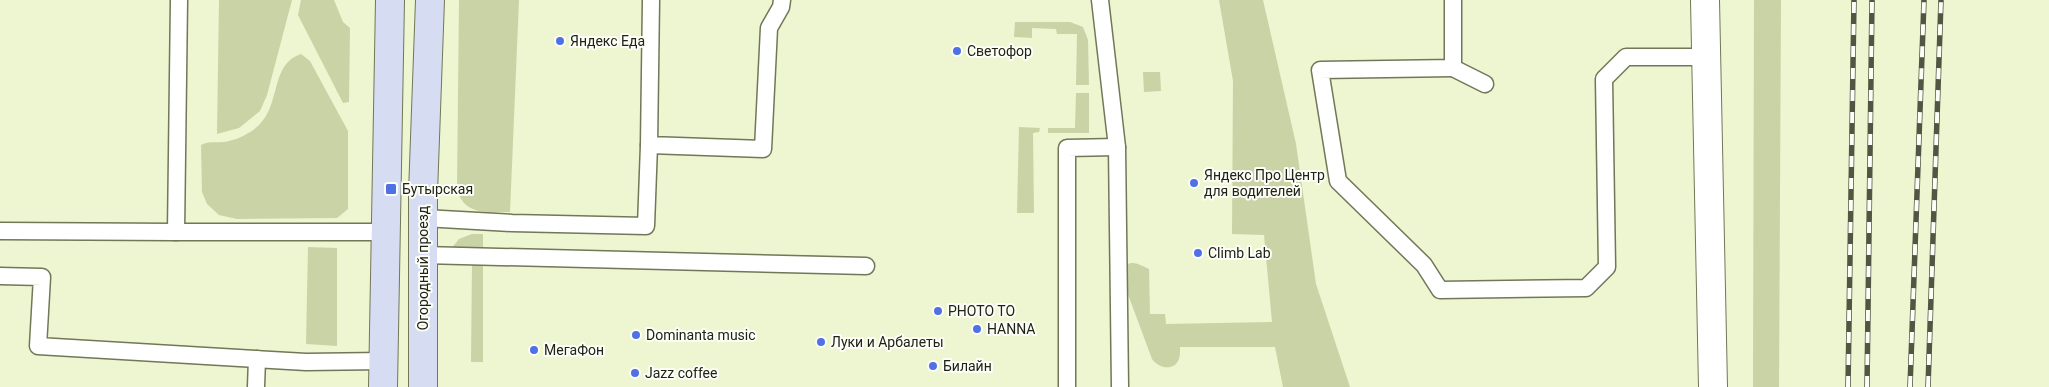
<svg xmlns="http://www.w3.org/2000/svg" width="2049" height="387" viewBox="0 0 2049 387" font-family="Roboto,sans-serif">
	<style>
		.green { fill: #cad3a6 }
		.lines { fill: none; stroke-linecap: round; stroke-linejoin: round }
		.service-casing { stroke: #717757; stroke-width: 19 }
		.minor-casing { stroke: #717757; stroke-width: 30 }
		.secondary-casing { stroke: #717757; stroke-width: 30 }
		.service { stroke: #fff; stroke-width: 16 }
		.minor { stroke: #fff; stroke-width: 28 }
		.secondary { stroke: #d6ddf2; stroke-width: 28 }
		.rail-casing { stroke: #515542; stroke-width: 5.5 }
		.rail { stroke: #fdfef7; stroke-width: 4; stroke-dasharray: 11; stroke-linecap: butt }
		.poi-dot { fill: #4f71e5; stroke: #fdfef7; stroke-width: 2 }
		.labels { text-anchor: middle; stroke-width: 4; stroke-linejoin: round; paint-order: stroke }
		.poi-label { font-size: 14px; fill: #202215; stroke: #fdfef7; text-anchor: start }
		.street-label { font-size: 14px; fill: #202215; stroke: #fdfef7 }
	</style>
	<rect width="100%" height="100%" fill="#edf5d1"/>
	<g class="green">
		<path d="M219,0h73l-25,95 -7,16 -21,17 -22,6z"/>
		<path d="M301,0h33l9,22 7,6 -1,74 -6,1 -45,-88z"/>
		<path d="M459,0h60l-9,212c-22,0 -45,4 -53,-22z"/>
		<path d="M1219,0h44l33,144 20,140 34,103h-67l-8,-40h-95c0,4 0,9 -1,12 -5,13 -21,9 -27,0l-29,-78 3,-16c8,-5 15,1 23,4l1,45h15l1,10 106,-2 -8,-87 -32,-1 1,-153z"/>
		<path d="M1754,0h27l-2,387h-26z"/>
		<path d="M1015,22h55l13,5 5,13 1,45h-13l1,-51h-20l-1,-5 -24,-1v10l-18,-1z"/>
		<path d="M301,54l9,7 38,70v78l-11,9 -100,1 -18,-4 -12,-11 -5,-12 -1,-47c7,-4 15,-2 23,-3 13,-2 26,-8 35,-17 22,-21 11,-61 42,-71z"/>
		<path d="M1143,72h17l1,19 -17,1z"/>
		<path d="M1076,93h13v40h-41v-5h27z"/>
		<path d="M1019,127l21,1 -1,4 -6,1 1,80h-17z"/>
		<path d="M472,234h11v16l-32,-1 8,-10z"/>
		<path d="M308,247l29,1v98l-31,-2z"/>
		<path d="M472,265h11v97h-12z"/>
	</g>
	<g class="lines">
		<defs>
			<g id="service">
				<path d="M179,0l-3,232h209"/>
				<path d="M651,0l-2,145 114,4 6,-121 12,-21 1,-7"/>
				<path d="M1100,0l17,147 3,240"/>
				<path d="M1453,0v68l-133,2 18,111 86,84 16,25 146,-2 21,-21 -3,-188 22,-22h82"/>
				<path d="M1453,68l32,16"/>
				<path d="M424,218l88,5 134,3 3,-81"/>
				<path d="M0,231l176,1"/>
				<path d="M423,255l443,11"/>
				<path d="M0,276l42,1 -4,69 268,16 77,-1"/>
				<path d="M256,387l1,-28"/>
				<path d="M1067,387v-239l50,-1"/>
			</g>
			<path id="minor" d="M1705,0l8,387"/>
			<g id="secondary">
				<path d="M383,387l7,-387"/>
				<path d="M423,387v-194l7,-193"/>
			</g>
		</defs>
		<use href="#service" class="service-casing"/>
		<use href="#minor" class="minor-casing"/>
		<use href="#secondary" class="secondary-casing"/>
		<use href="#service" class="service"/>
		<use href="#minor" class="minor"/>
		<use href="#secondary" class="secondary"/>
		<defs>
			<g id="rail">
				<path d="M1848,387l6,-387"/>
				<path d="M1867,387l5,-387"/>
				<path d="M1910,387l14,-387"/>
				<path d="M1928,387l13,-387"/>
			</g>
		</defs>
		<use href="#rail" class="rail-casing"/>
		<use href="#rail" class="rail"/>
	</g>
	<g class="poi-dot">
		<circle cx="560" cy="41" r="5"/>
		<circle cx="957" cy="51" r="5"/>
		<circle cx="1194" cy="183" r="5"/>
		<rect x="385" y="183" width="12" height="12" rx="2.5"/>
		<circle cx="1198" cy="253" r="5"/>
		<circle cx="938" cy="311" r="5"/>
		<circle cx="977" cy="329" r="5"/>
		<circle cx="636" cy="335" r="5"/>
		<circle cx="821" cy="342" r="5"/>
		<circle cx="534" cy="350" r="5"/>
		<circle cx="933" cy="366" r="5"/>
		<circle cx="635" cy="373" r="5"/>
	</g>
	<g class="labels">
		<g class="poi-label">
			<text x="570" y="46">Яндекс Еда</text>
			<text x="967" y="56">Светофор</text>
			<text x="1204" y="180">Яндекс Про Центр<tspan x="1204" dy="16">для водителей</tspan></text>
			<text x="402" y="194">Бутырская</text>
			<text x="1208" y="258">Climb Lab</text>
			<text x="948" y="316">PHOTO TO</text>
			<text x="987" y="334">HANNA</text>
			<text x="646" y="340">Dominanta music</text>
			<text x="831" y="347">Луки и Арбалеты</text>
			<text x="544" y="355">МегаФон</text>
			<text x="943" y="371">Билайн</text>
			<text x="645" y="378">Jazz coffee</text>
		</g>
		<g class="street-label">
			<text transform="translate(423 268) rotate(-90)" y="5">Огородный проезд</text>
		</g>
	</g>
</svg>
